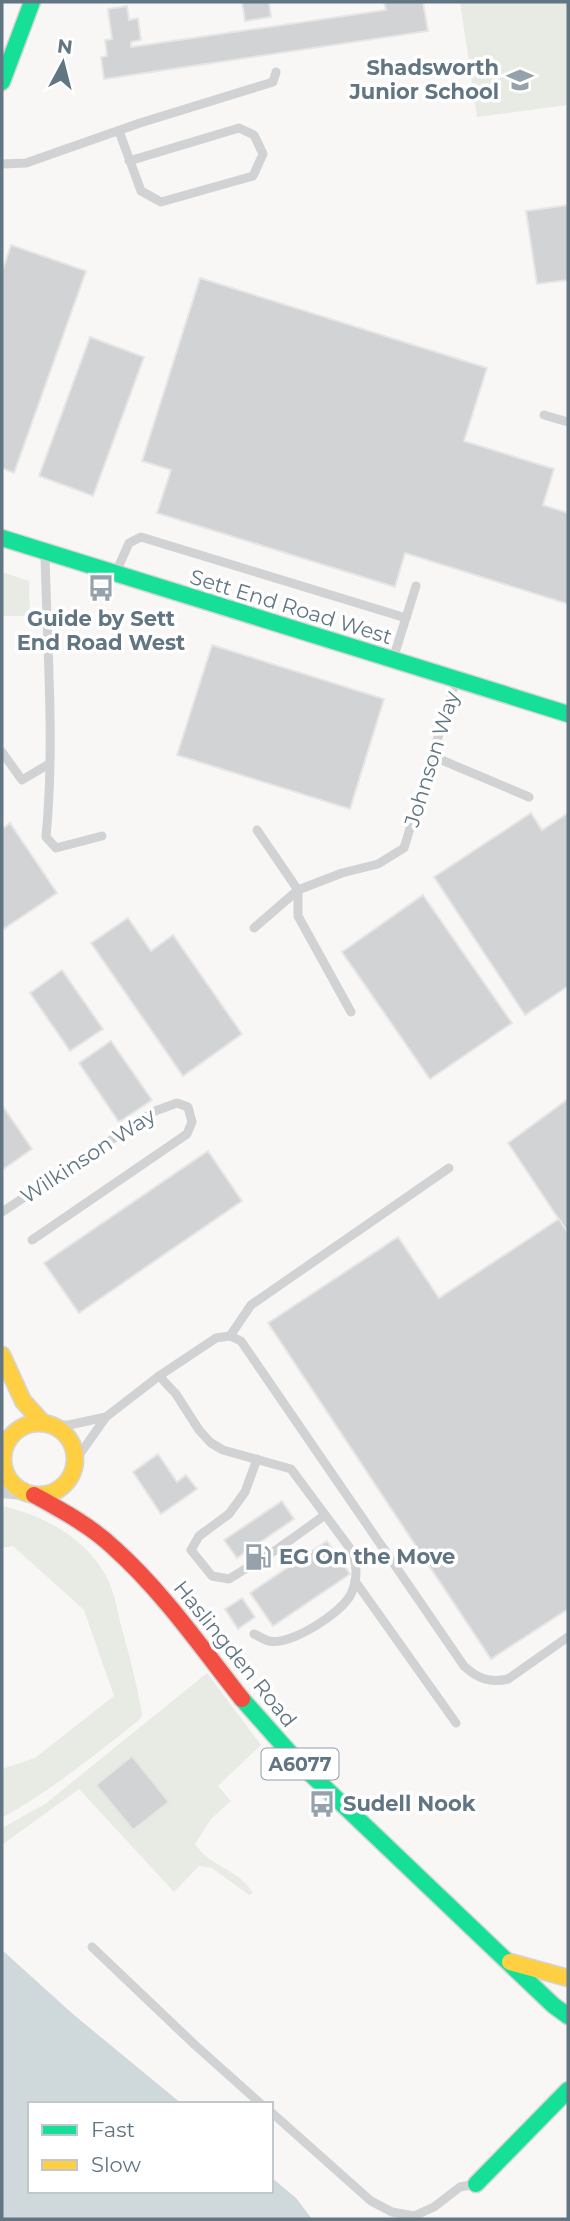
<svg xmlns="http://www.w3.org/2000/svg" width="570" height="2221" viewBox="0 0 570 2221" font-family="Montserrat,sans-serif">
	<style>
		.green { fill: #e8ebe4 }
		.water { fill: #cfd8db }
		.building { fill: #d2d3d4; stroke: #e7e6e6; stroke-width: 2 }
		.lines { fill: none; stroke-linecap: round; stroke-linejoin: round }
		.fast-casing { stroke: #d4d5d6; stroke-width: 19 }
		.slow-casing { stroke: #d4d5d6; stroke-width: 19 }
		.jam-casing { stroke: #d4d5d6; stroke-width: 19 }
		.lane { stroke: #d1d2d3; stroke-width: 9 }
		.street { stroke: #d1d2d3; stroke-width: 18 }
		.fast { stroke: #16e098; stroke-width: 16 }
		.slow { stroke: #ffcf43; stroke-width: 16 }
		.jam { stroke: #f24e42; stroke-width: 16 }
		.labels { text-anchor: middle; stroke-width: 7; stroke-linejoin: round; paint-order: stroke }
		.shield { fill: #fff; stroke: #909ea8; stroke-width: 2 }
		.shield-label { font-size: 19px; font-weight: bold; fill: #617583 }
		.poi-label { font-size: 21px; font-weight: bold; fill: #617583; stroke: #fff; text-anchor: start }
		.street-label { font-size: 21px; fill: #617583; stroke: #fff }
	</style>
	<rect width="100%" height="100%" fill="#f8f7f6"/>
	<g class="green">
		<path d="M460,2h108v103l-91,12z"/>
		<path d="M2,572l27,9 1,35h-28z"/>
		<path d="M2,1506c42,9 88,34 107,76 6,14 9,32 13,47 8,28 15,56 20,85l-2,5c-45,36 -88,71 -138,99v-49l33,-11 79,-62 -30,-86 -71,-64 -11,2z"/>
		<path d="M207,1673l54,72 -43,41 13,15 -20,18 -16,25c14,22 45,26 58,49l-4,2 -37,-27 -13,-2 -25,26 -95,-103 -77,56v-17l43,-24z"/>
	</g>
	<path class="water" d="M2,1950l72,65 108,89h-152v87h241v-14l25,21 16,21h-310z"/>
	<g class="building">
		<path d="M242,2h27l2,15 -26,4z"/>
		<path d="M384,2h39l5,29 -324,48 -3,-22 6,-1 -2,-16 7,-1 -4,-30 19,-3 2,14 9,-2 3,22 -10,2v5l255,-37z"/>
		<path d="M568,205v75l-31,4 -11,-73z"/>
		<path d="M11,245l75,26 -72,202 -12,-5v-196z"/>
		<path d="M200,278l287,90 -23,73 90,28 -11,36 25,8v91l-163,-51 -10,34 -238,-74 14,-43 -29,-9z"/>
		<path d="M90,337l54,20 -51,139 -54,-20z"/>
		<path d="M212,645l172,54 -34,110 -173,-54z"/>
		<path d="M531,813l11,17 26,-17v173l-43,29 -91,-138z"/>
		<path d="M10,823l47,70 -55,37v-101z"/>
		<path d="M423,895l89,128 -82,56 -88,-127z"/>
		<path d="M128,918l23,33 22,-16 69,99 -59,42 -92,-133z"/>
		<path d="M62,970l41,59 -33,22 -40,-58z"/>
		<path d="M111,1041l41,59 -33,22 -40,-59z"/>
		<path d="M568,1099v134l-60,-90z"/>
		<path d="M2,1105l30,44 -30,21z"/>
		<path d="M208,1151l34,50 -163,112 -35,-50z"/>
		<path d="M559,1219l9,14v376l-77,50 -223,-336 130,-86 41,61z"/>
		<path d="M158,1454l19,28 9,-7 11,14 -36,25 -28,-42z"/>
		<path d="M282,1501l12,18 -57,39 -13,-18z"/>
		<path d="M327,1541l23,33 -77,52 -23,-33z"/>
		<path d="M242,1598l13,19 -17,12 -13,-20z"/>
		<path d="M132,1756l37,46 -36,28 -37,-45z"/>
	</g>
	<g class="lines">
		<defs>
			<g id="fast">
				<path d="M2,82l30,-80"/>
				<path d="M2,538l566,176"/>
				<path d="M242,1699l56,63 255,243 15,11"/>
				<path d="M476,2184l92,-94"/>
			</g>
			<g id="slow">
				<path d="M2,1355l21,46 20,22"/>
				<circle cx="39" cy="1459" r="36"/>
				<path d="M510,1962l58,16"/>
			</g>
			<path id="jam" d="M34,1495c27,15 57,31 80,53 49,44 87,99 128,151"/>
		</defs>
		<use href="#fast" class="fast-casing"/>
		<use href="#slow" class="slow-casing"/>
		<use href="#jam" class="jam-casing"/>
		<g class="lane">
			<path d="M119,131l22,60 20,11 92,-26 10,-22 -9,-19 -15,-7 -110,33"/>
			<path d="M2,164l24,-1 114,-40 133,-41 3,-10"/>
			<path d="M544,415l24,7"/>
			<path d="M45,553c2,94 10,191 1,284l10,11 46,-12"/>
			<path d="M117,570l12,-27 12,-6 265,81"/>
			<path d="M393,659l23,-73"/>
			<path d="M2,752l20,28 27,-16"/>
			<path d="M432,756l97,41"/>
			<path d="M257,830l41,60v26l53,96"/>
			<path d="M254,928l44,-38 44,-17 36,-9 26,-16 51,-166"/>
			<path d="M2,1212l153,-101 22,-8 11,4 4,15 -5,12 -155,106"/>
			<path d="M230,1336l21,-31 198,-137"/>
			<path d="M159,1376l17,18 23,36 12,13 12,7 68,19 61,82c5,15 6,28 -1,43 -9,19 -61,52 -82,47 -5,-1 -10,-5 -15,-7"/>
			<path d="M50,1425h19l37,-8"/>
			<path d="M257,1459l-12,33 -16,22 -30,22 -8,14 21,26 17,3 50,-31 46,-33"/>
			<path d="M75,1461l31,-44 53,-41 57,-38 14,-2 11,5 223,325c14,13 26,17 44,13l60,-42"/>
			<path d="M355,1581l101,142"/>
			<path d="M92,1947l103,98 66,59"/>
			<path d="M271,2112l100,89 21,11 22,4 20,-9 26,-20 16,-3"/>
		</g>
		<g class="street">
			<path d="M2,1448l3,-2"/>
			<path d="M2,1489l21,2"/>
		</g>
		<use href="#fast" class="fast"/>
		<use href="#slow" class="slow"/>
		<use href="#jam" class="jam"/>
	</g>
	<defs>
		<symbol id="school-bare" viewBox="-9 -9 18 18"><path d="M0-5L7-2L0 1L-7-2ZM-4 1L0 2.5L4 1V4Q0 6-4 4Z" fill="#96a2ab" stroke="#fff" stroke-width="2.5" paint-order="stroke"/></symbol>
		<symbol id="bus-bare" viewBox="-9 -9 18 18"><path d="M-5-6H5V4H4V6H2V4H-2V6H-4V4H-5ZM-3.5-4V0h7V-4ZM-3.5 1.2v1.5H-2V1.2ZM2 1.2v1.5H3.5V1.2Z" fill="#96a2ab" stroke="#fff" stroke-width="2.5" paint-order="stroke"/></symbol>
		<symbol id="fuel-bare" viewBox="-9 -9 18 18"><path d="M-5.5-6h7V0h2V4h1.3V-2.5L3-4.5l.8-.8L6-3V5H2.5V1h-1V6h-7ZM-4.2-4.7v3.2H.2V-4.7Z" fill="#96a2ab" stroke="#fff" stroke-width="2.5" paint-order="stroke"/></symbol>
	</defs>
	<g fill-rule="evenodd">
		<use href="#school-bare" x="501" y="61" width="38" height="38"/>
		<use href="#bus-bare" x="82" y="569" width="38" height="38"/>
		<use href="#fuel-bare" x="239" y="1538" width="38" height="38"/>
		<use href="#bus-bare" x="303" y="1785" width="38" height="38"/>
	</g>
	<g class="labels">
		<rect class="shield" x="261.5" y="1748.5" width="77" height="31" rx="5"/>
		<g class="shield-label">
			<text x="300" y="1771">A6077</text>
		</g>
		<g class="poi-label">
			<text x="499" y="75" text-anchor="end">Shadsworth<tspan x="499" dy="24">Junior School</tspan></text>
			<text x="101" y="626" text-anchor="middle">Guide by Sett<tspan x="101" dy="24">End Road West</tspan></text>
			<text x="279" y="1564">EG On the Move</text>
			<text x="343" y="1811">Sudell Nook</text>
		</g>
		<g class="street-label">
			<text transform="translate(291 607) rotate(17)" y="7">Sett End Road West</text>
			<text transform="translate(432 759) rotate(-73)" y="7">Johnson Way</text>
			<text transform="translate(88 1156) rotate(-33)" y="7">Wilkinson Way</text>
			<text transform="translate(235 1654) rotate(51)" y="7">Haslingden Road</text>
		</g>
	</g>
	<rect width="570" height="2221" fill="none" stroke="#617583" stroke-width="7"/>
	<rect x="28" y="2102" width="245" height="91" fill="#ffffff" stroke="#c0c8cd" stroke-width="2"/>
	<rect x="42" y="2125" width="35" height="10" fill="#16e098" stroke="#c0c8cd" stroke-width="2"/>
	<text x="91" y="2137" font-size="21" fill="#617583">Fast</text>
	<rect x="42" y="2160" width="35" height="10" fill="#ffcf43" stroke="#c0c8cd" stroke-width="2"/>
	<text x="91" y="2172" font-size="21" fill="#617583">Slow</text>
	<g transform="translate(63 63) rotate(7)" stroke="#ffffff" stroke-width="5" paint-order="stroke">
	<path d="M0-5L12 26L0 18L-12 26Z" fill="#617583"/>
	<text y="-10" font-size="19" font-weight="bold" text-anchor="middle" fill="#617583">N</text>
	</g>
</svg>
